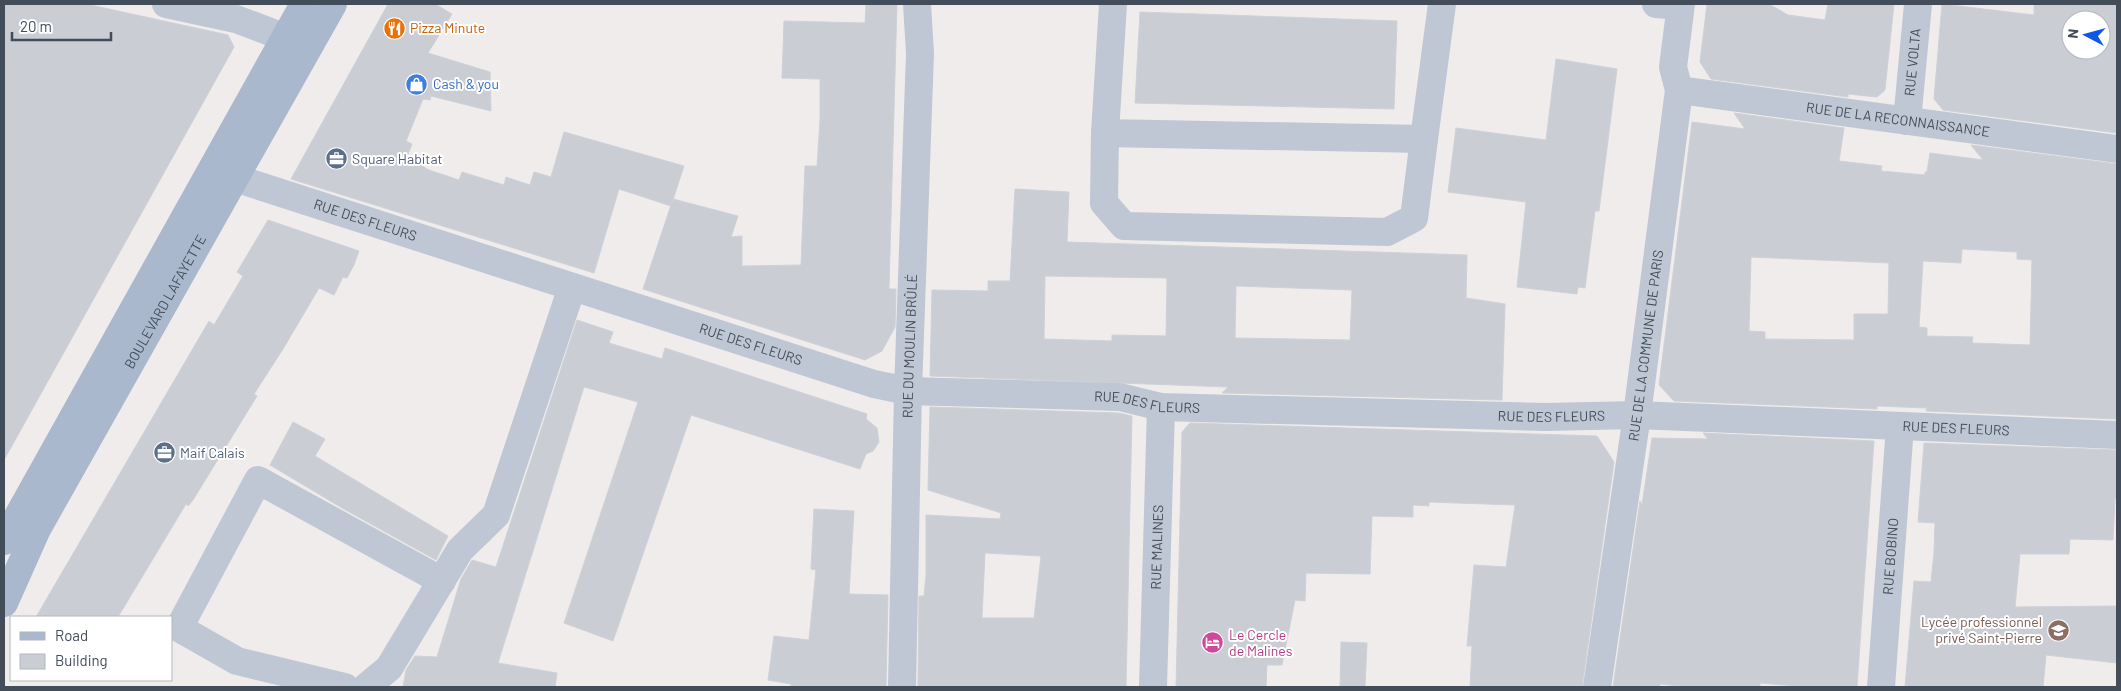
<svg xmlns="http://www.w3.org/2000/svg" width="2121" height="691" viewBox="0 0 2121 691" font-family="Barlow,sans-serif">
	<style>
		.building { fill: #cacdd4; stroke: #cfd1d8; fill-rule: evenodd }
		.lines { fill: none; stroke-linecap: round; stroke-linejoin: round }
		.minor { stroke: #bec7d3; stroke-width: 28 }
		.major { stroke: #a9b8cd; stroke-width: 28 }
		.labels { text-anchor: middle; stroke-width: 4; stroke-linejoin: round; paint-order: stroke }
		.food-label { font-size: 14px; fill: #c56008; stroke: #fff; text-anchor: start }
		.street-label { font-size: 14px; fill: #434d5a; stroke: #fff }
		.shop-label { font-size: 14px; fill: #366cbe; stroke: #fff; text-anchor: start }
		.service-label { font-size: 14px; fill: #4e5e75; stroke: #fff; text-anchor: start }
		.education-label { font-size: 14px; fill: #785e54; stroke: #fff; text-anchor: end }
		.hotel-label { font-size: 14px; fill: #b23c85; stroke: #fff; text-anchor: start }
	</style>
	<rect width="100%" height="100%" fill="#efeceb"/>
	<g class="building">
		<path d="M4,4h82l142,31 6,12 -230,413z"/>
		<path d="M388,4h47l17,10 -24,39 62,19 1,39 -60,-15 -1,4 -7,-1 -17,42 6,3 -5,13 22,13 30,10 3,-8 42,13 2,-8 24,8 4,-13 17,5 13,-45 120,34 -13,40 -52,-17 -25,84 -303,-94z"/>
		<path d="M866,4h31l-8,285h7l-1,38 -13,24 -17,9 -222,-71 30,-90 65,17 -7,21 11,-1v30l59,-1 4,-99h12l3,-45v-42l-38,-1 2,-57 81,2z"/>
		<path d="M1707,4h62l19,11 37,5 3,-16h66l-9,86 -8,7 -29,-3v3l-137,-18 -11,-17z"/>
		<path d="M1942,4l92,11v-11h83v129l-174,-23 -9,-11zM2071,20h30v30h-30z"/>
		<path d="M1140,12l257,9 -3,88 -259,-6z"/>
		<path d="M1556,59l61,10 -18,142h-4l-10,77 -7,-1 -1,7 -60,-7 9,-85 -78,-10 8,-64 90,12z"/>
		<path d="M1734,113l110,15 -5,33 43,5 -1,5 44,4v-3h2l3,-19 53,7 -12,-15 146,19v255l-191,-8 1,-3 -50,-2v3l-203,-8 -15,-16 33,-263 53,7zM1962,249l55,3v7l15,1 -2,85 -58,-2 1,-6 -46,-1v-8l-8,-1 4,-66 38,2zM1751,257l138,6 -1,51h-34v26l-89,-1v-7l-16,-1z"/>
		<path d="M1015,189l54,3 -2,50 400,13 -1,43 39,6 -3,96 -280,-7 6,-6 -298,-11 2,-86 56,1v-10h22zM1045,276l122,2 -1,58 -54,-1v6l-68,-2zM1236,286l116,4 -2,50 -115,-2z"/>
		<path d="M268,220l91,31 -5,14 -7,13 -4,-1 -9,18 -15,-7 -36,61 -29,45 3,2 -64,104 -5,6 -2,-2 -68,113h-82l173,-296 5,4 29,-49 -6,-4z"/>
		<path d="M577,320l36,12 -4,11 53,16 3,-11 202,66 -1,5 11,9 2,14 -6,9 -7,3 -6,15 -169,-54 -78,226 -49,-18 74,-221 -54,-15 -86,276 59,10 -2,14h-152l3,-17 9,-14 22,1 24,-78 11,-19 24,7z"/>
		<path d="M930,407l188,6 14,3 -6,271h-208l1,-91h5l2,-21v-60l74,4 1,-6 -73,-23zM985,553l56,3 -7,62h-52z"/>
		<path d="M293,422l32,17 -10,17 133,80 -12,24 -94,-52 -72,-43z"/>
		<path d="M1190,423l407,13 17,26 -32,225h-112l2,-41h-5l7,-81 32,2 9,-62 -86,-3v4l-16,-1v12l-41,-1 -2,58 -64,-1 -1,28 -10,-1 -13,65h-15l-1,22h-90l6,-255z"/>
		<path d="M1703,433l171,8 -17,246h-48l-49,-4v4h-70l-30,-3v3h-47l27,-186 2,4 10,-67 56,1z"/>
		<path d="M1924,443l193,7v48h-2l-2,42 -43,-1 -1,15h-49l-5,53 102,-1v57l-71,-8 -3,32h-138l9,-106 17,1 3,-30 1,-29 -17,-1z"/>
		<path d="M814,509l40,2 -5,83 39,1 -2,92h-95v-3l-23,-4 6,-44 35,4 7,-70 -5,-1z"/>
		<path d="M1341,642l26,1 -2,44h-25z"/>
	</g>
	<g class="lines">
		<g class="minor">
			<path d="M166,4l70,15 71,27"/>
			<path d="M1113,4l-8,129 319,6 18,-135"/>
			<path d="M1656,4l24,2"/>
			<path id="s1" d="M1679,90l438,59"/>
			<path id="s2" d="M1907,121l11,-117"/>
			<path d="M1105,133l-1,70 20,23 263,6 27,-14 10,-79"/>
			<path id="s3" d="M213,171l661,213 34,7 212,6 41,10 384,10 92,-2 480,20"/>
			<path d="M345,687l-108,-26 -58,-33 79,-148 184,101"/>
			<path d="M366,687l23,-19 71,-118 36,-35 76,-228"/>
			<path id="s4" d="M902,687l6,-296 12,-338 -3,-49"/>
			<path id="s5" d="M1153,687l8,-280"/>
			<path id="s6" d="M1597,687l40,-272 42,-325 -6,-23 8,-63"/>
			<path id="s7" d="M1881,687l19,-261"/>
		</g>
		<g class="major">
			<path d="M4,541l300,-537"/>
			<path id="s8" d="M4,603l33,-74 296,-525"/>
		</g>
	</g>
	<defs>
		<symbol id="restaurant-disc" viewBox="-11 -11 22 22"><circle r="9.5" fill="#e8710a" stroke="#fff"/><path d="M-5-6h1v4h1v-4h1v4h1v-4h1v5L-1.5 .5V6h-2V.5L-5-1ZM5-6V6H3V1.5H1.5Q1.5-4 5-6Z" fill="#fff"/></symbol>
		<symbol id="shop-disc" viewBox="-11 -11 22 22"><circle r="9.5" fill="#3f7fe0" stroke="#fff"/><path d="M-5-2.5h2.3a2.7 3.5 0 0 1 5.4 0H5L5.5 6h-11ZM-1.5-2.5h3a1.5 2.3 0 0 0-3 0Z" fill="#fff"/></symbol>
		<symbol id="office-disc" viewBox="-11 -11 22 22"><circle r="9.5" fill="#5c6f8a" stroke="#fff"/><path d="M-6-3h4V-5.5h4V-3h4V5H-6ZM-1-4.5V-3h2v-1.5ZM-6 0V1H6V0Z" fill="#fff"/></symbol>
		<symbol id="school-disc" viewBox="-11 -11 22 22"><circle r="9.5" fill="#8d6e63" stroke="#fff"/><path d="M0-5L7-2L0 1L-7-2ZM-4 1L0 2.5L4 1V4Q0 6-4 4Z" fill="#fff"/></symbol>
		<symbol id="hotel-disc" viewBox="-11 -11 22 22"><circle r="9.5" fill="#d1479c" stroke="#fff"/><path d="M-6-4.5h1.5V1H6V5H4.5V3h-9V5H-6ZM-4 0a1.8 1.8 0 1 1 3.6 0ZM.5 0V-2.5h3Q6-2.5 6 0Z" fill="#fff"/></symbol>
	</defs>
	<g fill-rule="evenodd">
		<use href="#restaurant-disc" x="382" y="16" width="25" height="25"/>
		<use href="#shop-disc" x="404" y="72" width="25" height="25"/>
		<use href="#office-disc" x="324" y="146" width="25" height="25"/>
		<use href="#office-disc" x="152" y="440" width="25" height="25"/>
		<use href="#school-disc" x="2046" y="618" width="25" height="25"/>
		<use href="#hotel-disc" x="1200" y="630" width="25" height="25"/>
	</g>
	<g class="labels">
		<g class="food-label">
			<text x="410" y="33">Pizza Minute</text>
		</g>
		<g class="street-label">
			<text dy="5" stroke="none"><textPath href="#s2" startOffset="59">RUE VOLTA</textPath></text>
			<text dy="5" stroke="none"><textPath href="#s1" startOffset="221">RUE DE LA RECONNAISSANCE</textPath></text>
			<text dy="5" stroke="none"><textPath href="#s3" startOffset="160">RUE DES FLEURS</textPath></text>
			<text dy="5" stroke="none"><textPath href="#s8" startOffset="342">BOULEVARD LAFAYETTE</textPath></text>
			<text dy="5" stroke="none"><textPath href="#s3" startOffset="565">RUE DES FLEURS</textPath></text>
			<text dy="5" stroke="none"><textPath href="#s4" startOffset="341">RUE DU MOULIN BRÛLÉ</textPath></text>
			<text dy="5" stroke="none"><textPath href="#s6" startOffset="345">RUE DE LA COMMUNE DE PARIS</textPath></text>
			<text dy="5" stroke="none"><textPath href="#s3" startOffset="969">RUE DES FLEURS</textPath></text>
			<text dy="5" stroke="none"><textPath href="#s3" startOffset="1374">RUE DES FLEURS</textPath></text>
			<text dy="5" stroke="none"><textPath href="#s3" startOffset="1779">RUE DES FLEURS</textPath></text>
			<text dy="5" stroke="none"><textPath href="#s5" startOffset="140">RUE MALINES</textPath></text>
			<text dy="5" stroke="none"><textPath href="#s7" startOffset="131">RUE BOBINO</textPath></text>
		</g>
		<g class="shop-label">
			<text x="433" y="89">Cash &amp; you</text>
		</g>
		<g class="service-label">
			<text x="352" y="164">Square Habitat</text>
			<text x="180" y="458">Maif Calais</text>
		</g>
		<g class="education-label">
			<text x="2042" y="627">Lycée professionnel<tspan x="2042" dy="16">privé Saint-Pierre</tspan></text>
		</g>
		<g class="hotel-label">
			<text x="1229" y="640">Le Cercle<tspan x="1229" dy="16">de Malines</tspan></text>
		</g>
	</g>
	<rect width="2121" height="691" fill="none" stroke="#434d5a" stroke-width="10"/>
	<rect x="10" y="616" width="162" height="65" fill="#ffffff" stroke="#b4b8bd"/>
	<rect x="20" y="632" width="25" height="8" fill="#a9b8cd" stroke="#b4b8bd"/>
	<text x="55" y="641" font-size="15" fill="#434d5a">Road</text>
	<rect x="20" y="654" width="25" height="15" fill="#cacdd4" stroke="#b4b8bd"/>
	<text x="55" y="666" font-size="15" fill="#434d5a">Building</text>
	<g transform="translate(2086 35) rotate(276)"><circle r="24" fill="#ffffff" stroke="#b4b8bd"/>
	<path d="M0-4L9 19L0 12L-9 19Z" fill="#0d58e8"/>
	<text y="-8" font-size="14" font-weight="bold" text-anchor="middle" fill="#434d5a">N</text>
	</g>
	<path d="M12 32v8h99v-8" fill="none" stroke="#434d5a" stroke-width="2.5"/>
	<text x="20" y="32" font-size="15" fill="#434d5a" stroke="#ffffff" stroke-width="4" paint-order="stroke">20 m</text>
</svg>
